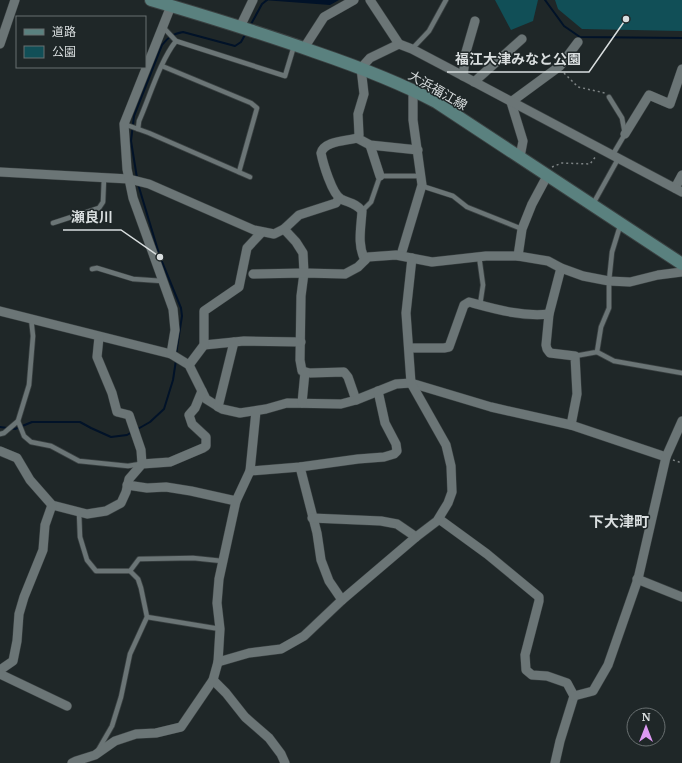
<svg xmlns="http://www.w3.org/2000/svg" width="682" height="763" viewBox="0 0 682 763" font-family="Merriweather,'Noto Sans JP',serif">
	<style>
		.green { fill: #114f57 }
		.water { fill: #011228 }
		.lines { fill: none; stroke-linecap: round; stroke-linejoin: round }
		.stream { stroke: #011228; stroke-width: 2 }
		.service-casing { stroke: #3a4142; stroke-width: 6 }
		.minor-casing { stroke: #3a4142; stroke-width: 10 }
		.secondary-casing { stroke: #3a4142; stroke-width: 14 }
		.path { stroke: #7d8384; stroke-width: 1.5; stroke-dasharray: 2 3; stroke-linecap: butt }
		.service { stroke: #6b7576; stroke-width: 4.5 }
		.minor { stroke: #6b7576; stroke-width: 9 }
		.secondary { stroke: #5a817f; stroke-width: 12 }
		.labels { text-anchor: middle; stroke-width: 3; stroke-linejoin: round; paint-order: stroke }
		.street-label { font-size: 13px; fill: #d9dedf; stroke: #1f2728 }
		.quarter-label { font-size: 15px; font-weight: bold; fill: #d9dedf; stroke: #1f2728 }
		.leader { fill: none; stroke: #d9dedf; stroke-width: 1.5 }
		.callout-dot { fill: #d9dedf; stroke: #1f2728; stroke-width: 1.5 }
		.callout-label { font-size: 14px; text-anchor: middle; font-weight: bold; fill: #d9dedf; stroke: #1f2728; stroke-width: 3; stroke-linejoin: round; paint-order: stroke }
	</style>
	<rect width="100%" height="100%" fill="#1f2728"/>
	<g class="green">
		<path d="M495,0h43l-5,21 -22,9z"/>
		<path d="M555,0h127v31l-100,-2 -24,-20z"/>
	</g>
	<path class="water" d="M263,0h76l-9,5z"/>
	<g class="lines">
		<g class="stream">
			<path d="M545,0l19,26 16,11 102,1"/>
			<path d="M250,26l12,-22 5,-4"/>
			<path d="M137,178l-6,-37 3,-25 28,-71c6,-8 11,-11 21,-13l52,14 6,-4 5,-9"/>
			<path d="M138,184l22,73 21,51 1,8 -6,38"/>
			<path d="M0,427l15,2 17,-7h48l11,6 20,9 16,-2 5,-3"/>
			<path d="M136,430l14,-8 14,-13 9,-29 3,-20"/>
		</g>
		<defs>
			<g id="service">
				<path d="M163,27l13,14 109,35 9,-30"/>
				<path d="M412,49l17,-18 17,-31"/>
				<path d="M162,66l89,37 6,5 -18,64"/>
				<path d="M609,97l13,21 3,16 -13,22"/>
				<path d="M124,124l25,9 101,44"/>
				<path d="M138,129l1,-8c11,-25 21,-60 37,-80"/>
				<path d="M422,186l31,10 14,11 55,22"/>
				<path d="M593,204l25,-45"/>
				<path d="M362,211l9,-9 9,-26h40"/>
				<path d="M53,223l46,-15 4,-6 1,-24"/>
				<path d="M479,256l4,29 -3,20"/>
				<path d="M92,269l5,-1 36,11 29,2"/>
				<path d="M597,352l17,9 68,12"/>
				<path d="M575,356l22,-4 4,-25 8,-19v-27l3,-29 8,-26"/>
				<path d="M18,421l6,15 7,6 20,4 28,15 49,5 12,-2"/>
				<path d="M0,434l4,-1 14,-12 11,-36 4,-49 -2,-18"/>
				<path d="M79,512l1,25 7,23 9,11h34l8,8 3,9 6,29 -17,37 -9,43 -9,29 -15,26"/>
				<path d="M130,571l9,-12 54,-1 29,3"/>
				<path d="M147,617l73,12"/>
			</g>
			<g id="minor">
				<path d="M370,0l29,44"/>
				<path d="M240,27l13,-27"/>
				<path d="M0,44l15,-44"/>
				<path d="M304,48l20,-31 30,-17"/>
				<path d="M463,76l3,-24 9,-31"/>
				<path d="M474,82l48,-43"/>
				<path d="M625,134l24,-39 21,9 12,-35"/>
				<path d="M357,138l13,7 48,5"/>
				<path d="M370,145l10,31"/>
				<path d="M520,157l3,-16 -12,-39 49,-36 18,-24"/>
				<path d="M0,172l129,7 20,5 105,46 20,4 10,-5 15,-14 37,-12 3,-5"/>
				<path d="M675,188l7,-13"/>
				<path d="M284,229l12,13 7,11 1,20 -3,23 -1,64 2,11 8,2 34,-1 4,5 8,23"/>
				<path d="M401,255l21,-70 -9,-65v-30"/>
				<path d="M518,256l4,-27 10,-25 15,-28"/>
				<path d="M365,260c-8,-15 -4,-32 -3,-49 -6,-8 -13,-8 -21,-12 -9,-5 -18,-36 -20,-46 3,-12 25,-12 36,-15l2,-3 -1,-21 6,-20 -3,-26 9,-10 29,-14 13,5 38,20 232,123"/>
				<path d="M561,268l-12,46 -3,31 1,4 3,4 25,3 2,38 -6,31"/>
				<path d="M253,274l51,-1 41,1 13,-7 10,-10 28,-2 36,7 54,-6h32l30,5 13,7 22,8 26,5 21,1 28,-7 24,-3"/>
				<path d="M0,311l171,43 18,11 17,34 16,10 18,4 26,-4 21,-6 54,1 15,-4 40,-16 15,-1 80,24 80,18 95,32"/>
				<path d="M99,337l-2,20 15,36 5,19 12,3 12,35 1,14"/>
				<path d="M204,345l40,-4 57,1"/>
				<path d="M409,348h35l5,-1 15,-42 5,-3c26,7 53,15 80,12"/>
				<path d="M171,354l4,-24 -2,-21 -40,-111 -6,-29 -3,-45 47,-118"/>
				<path d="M189,365l15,-20v-34l35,-24 8,-39 15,-16"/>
				<path d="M302,403l3,-31"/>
				<path d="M218,407l16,-65"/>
				<path d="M0,451l17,7 13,22 22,25 35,9 19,-3 15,-8 5,-11 3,-13 13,-15 28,-2 33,-14 3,-2v-9l-14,-13 -3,-9 6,-7 7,-17"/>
				<path d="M300,467l17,66 4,27 8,21 13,19"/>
				<path d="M250,471l50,-4 58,-8 26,-2 10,-3 3,-3 -1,-7 -11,-21 -7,-32"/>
				<path d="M127,485l20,3 19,-1 25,4 45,10"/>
				<path d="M312,518l69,3 16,3 19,13"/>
				<path d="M439,519l48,35 52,43v4l-14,54 1,15 6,5 15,1 20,7 7,13 -14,45 -5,22"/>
				<path d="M637,579l45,18"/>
				<path d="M218,662l31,-9 32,-4 23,-13 38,-36 74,-63 21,-16 11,-18 4,-11 -1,-26 -5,-21 -35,-62 -5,-70 6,-55"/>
				<path d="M0,670l13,-9 4,-20 2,-27 5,-17 19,-47 2,-25 7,-20"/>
				<path d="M0,674l67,32"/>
				<path d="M213,680l13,13 19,24 24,21 12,16 4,9"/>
				<path d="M574,696l19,-5 15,-26 30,-86 28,-122 16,-36"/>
				<path d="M72,763l4,-2 19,-6 20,-14 21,-7 20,-1 25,-6 32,-47 5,-18 2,-33 -3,-26 2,-24 17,-78 14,-30 6,-60"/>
			</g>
			<path id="secondary" d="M151,0c55,16 110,33 164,52 41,14 82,29 121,50l246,162"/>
		</defs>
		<use href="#service" class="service-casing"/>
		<use href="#minor" class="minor-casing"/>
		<use href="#secondary" class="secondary-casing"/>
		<g class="path">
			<path d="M564,73l14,14 27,6"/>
			<path d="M552,167l10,-4 28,1 6,-8"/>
			<path d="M673,460l9,3"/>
		</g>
		<use href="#service" class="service"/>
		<use href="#minor" class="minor"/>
		<use href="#secondary" class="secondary"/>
	</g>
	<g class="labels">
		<g class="street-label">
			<text transform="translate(438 90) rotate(30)" y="5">大浜福江線</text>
		</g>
		<g class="quarter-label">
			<text x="619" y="527">下大津町</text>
		</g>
	</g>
	<path class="leader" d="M626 19L589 72H447M160 257L121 230H63"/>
	<g class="callout-dot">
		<circle cx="626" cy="19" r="4"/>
		<circle cx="160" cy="257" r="4"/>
	</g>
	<g class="callout-label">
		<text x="518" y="64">福江大津みなと公園</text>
		<text x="92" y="222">瀬良川</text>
	</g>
	<rect x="16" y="16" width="130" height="52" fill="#1f2728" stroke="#697071"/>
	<rect x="24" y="29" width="20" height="6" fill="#5a817f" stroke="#697071"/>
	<text x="52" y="36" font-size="12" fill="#d9dedf">道路</text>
	<rect x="24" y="46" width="20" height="12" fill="#114f57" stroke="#697071"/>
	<text x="52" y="56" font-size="12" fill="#d9dedf">公園</text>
	<g transform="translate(646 727)"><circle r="19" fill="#1f2728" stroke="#697071"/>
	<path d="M0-3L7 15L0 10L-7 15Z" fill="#dd99f3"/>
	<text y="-6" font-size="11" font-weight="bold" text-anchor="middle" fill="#d9dedf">N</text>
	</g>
</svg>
